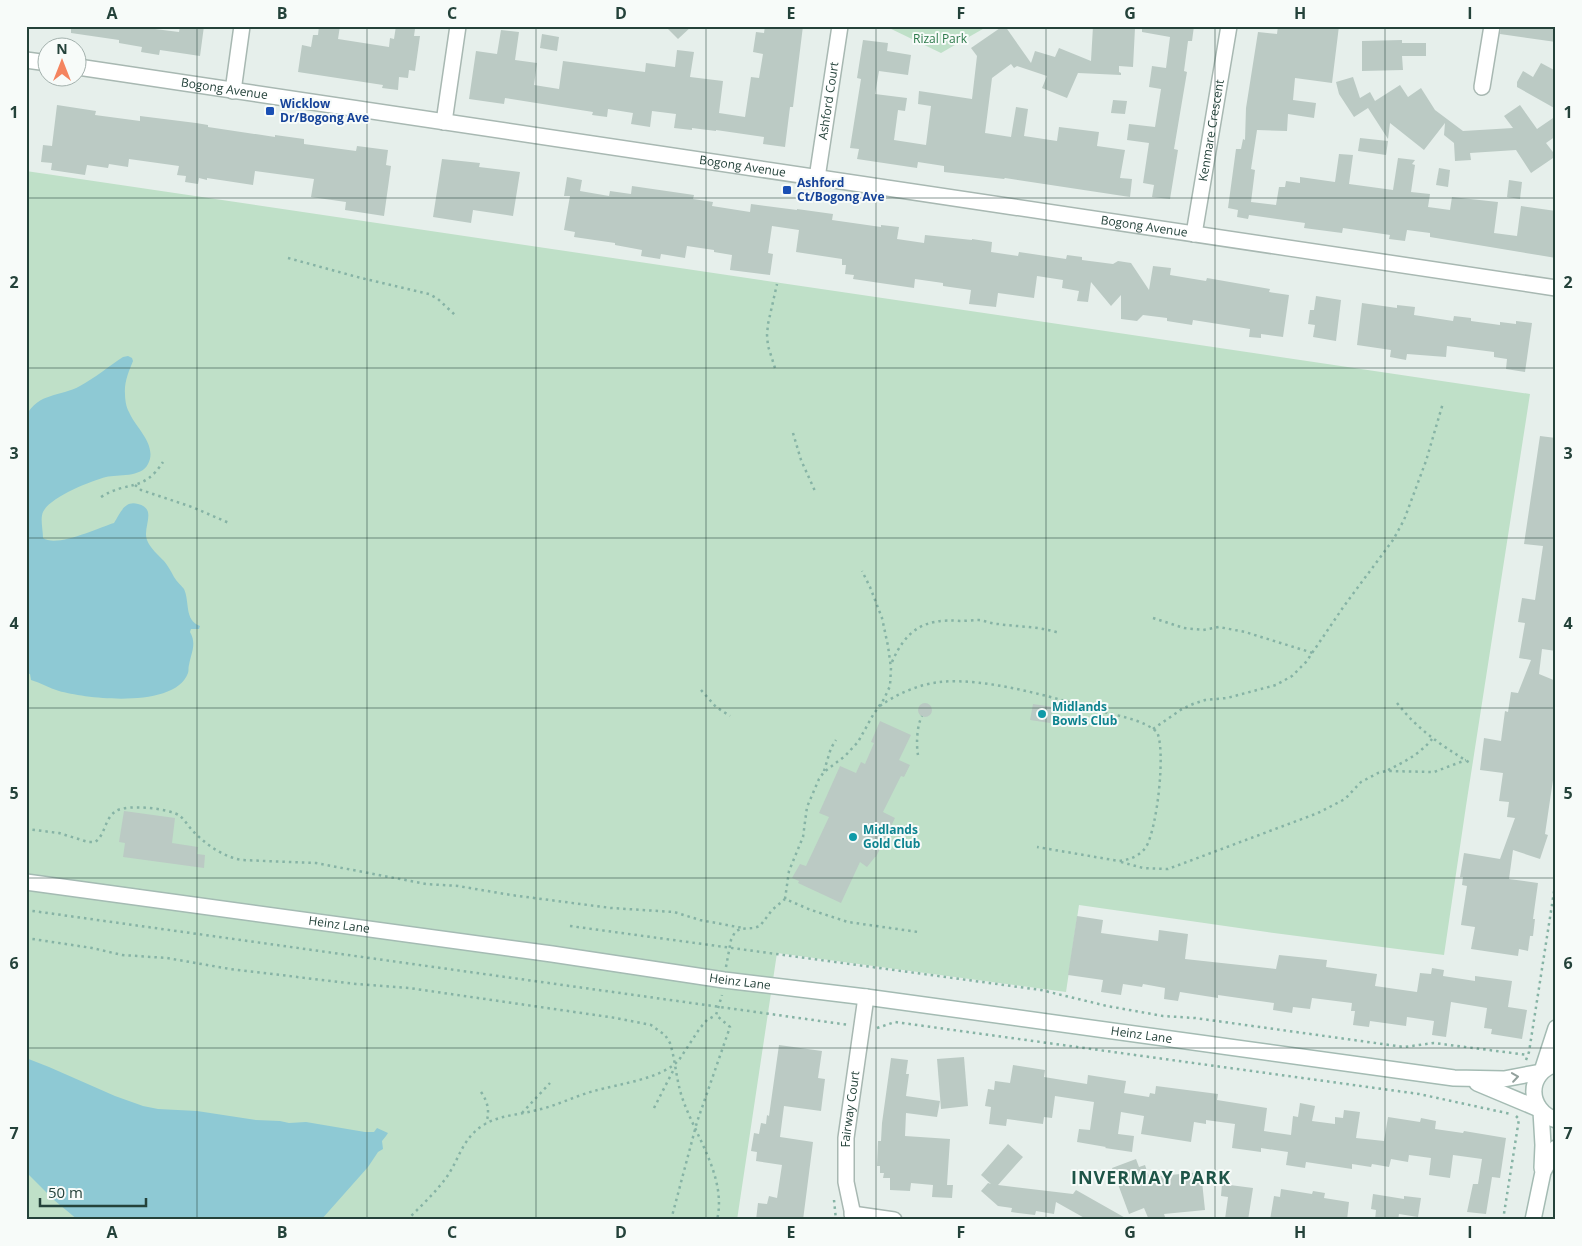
<svg xmlns="http://www.w3.org/2000/svg" width="1582" height="1246" viewBox="0 0 1582 1246" font-family="'Open Sans',sans-serif">
	<style>
		.green { fill: #bfe0c8 }
		.water { fill: #8ec9d4 }
		.building { fill: #bbcac4 }
		.lines { fill: none; stroke-linecap: round; stroke-linejoin: round }
		.street-casing { stroke: #a8b8b2; stroke-width: 18 }
		.secondary-casing { stroke: #a4bbb3; stroke-width: 18 }
		.path { stroke: #86b3a5; stroke-width: 2.5; stroke-dasharray: 2.5 4; stroke-linecap: butt }
		.street { stroke: #fff; stroke-width: 15 }
		.secondary { stroke: #fff; stroke-width: 15 }
		.oneway { stroke: #92a09c }
		.grid { fill: none; stroke: #24423a; stroke-width: 1; stroke-opacity: 0.55 }
		.transit-dot { fill: #1a4fb4; stroke: #f7fbf9; stroke-width: 2 }
		.culture-dot { fill: #0f9aa8; stroke: #f7fbf9; stroke-width: 2 }
		.labels { text-anchor: middle; stroke-width: 4; stroke-linejoin: round; paint-order: stroke }
		.park-label { font-size: 12px; fill: #2d7a4b; stroke: #f7fbf9 }
		.street-label { font-size: 12px; fill: #24423a; stroke: #f7fbf9 }
		.transit-label { font-size: 12px; font-weight: bold; fill: #164399; stroke: #f7fbf9; text-anchor: start }
		.culture-label { font-size: 12px; font-weight: bold; fill: #0d838f; stroke: #f7fbf9; text-anchor: start }
		.district-label { font-size: 18px; font-weight: bold; letter-spacing: 1px; fill: #1f5548; stroke: #f7fbf9 }
		.neatline { fill: none; stroke: #24423a; stroke-width: 2 }
		.grid-label { font-size: 16px; text-anchor: middle; font-weight: bold; fill: #24423a }
	</style>
	<rect width="100%" height="100%" fill="#e6efeb"/>
	<g class="green">
		<path d="M885,26h103l-47,27z"/>
		<path d="M26,171l1504,223 -64,412 -22,149 -177,-23 -188,-27 -13,87 -289,-39 -40,267h-711z"/>
	</g>
	<g class="water">
		<path d="M128,356l4,2 1,3c-4,10 -9,21 -8,33 0,5 1,13 4,18 6,15 29,33 19,52 -7,14 -30,10 -42,13 -15,4 -56,20 -63,35 -3,7 0,18 0,26 14,10 54,-10 71,-15 6,-9 10,-23 24,-19 20,5 4,23 9,36 3,8 11,15 17,21 4,5 7,10 10,16 3,5 7,8 10,12 6,13 0,31 16,37l-1,3h-8l-1,3c7,12 1,21 -1,33 -1,4 0,4 -1,8 -13,36 -101,26 -129,18 -10,-3 -18,-8 -28,-11l-1,-6 -4,-1v-257c13,-24 34,-19 54,-30 15,-8 29,-20 43,-29z"/>
		<path d="M26,1058l23,9 66,29 28,10 15,3 39,2 59,9 24,1 9,2 17,-1 59,10h9l3,-4 11,5 -2,3 -4,5 1,8 -5,3 -10,15 -47,53h-243l-24,-20 -28,-28z"/>
	</g>
	<g class="building">
		<path d="M71,26h85l-1,3 24,3 1,-6h24l-4,30 -40,-6 -1,5 -18,-3 1,-5 -23,-4v-3l-48,-7z"/>
		<path d="M319,26h21l-2,13 51,8 1,-9 4,1 2,-13 19,3 -1,7h6l-5,35 -6,-1 -1,8 -9,-1 -1,13 -16,-2 1,-3 -85,-13 4,-27 9,2 2,-12h5z"/>
		<path d="M665,26h27l-14,13z"/>
		<path d="M765,26h38l-10,81h-3l-5,40 -22,-3 1,-7 -48,-7v1l-24,-3v2l-18,-2 2,-14 -24,-3 -2,16 -19,-3 2,-11 -25,-4 -1,8 -15,-2 1,-3 -88,-14 -1,6 -35,-5 7,-48 21,3 4,-24 18,2 -4,28 22,3 -3,22 25,4 4,-28 82,11 1,-9 29,4 2,-17 17,2 -4,25 33,4 -4,32 26,4 6,-40 8,1 4,-24 -10,-2 3,-20 8,1z"/>
		<path d="M1003,26h2l26,37 4,-12 20,6 4,-9 32,13 2,-35 42,2 -2,39 -14,-1v6l2,1v2l-43,-2 -11,25 -25,-10 5,-12 -30,-10 -3,2 -3,-4 -19,14 -7,55 26,4 5,-30 12,2 -4,27 33,5 2,-14 40,5 -2,14 28,4 -5,28 12,1 -2,18 -125,-19 -1,1 -60,-7v-6l-26,-4 -1,6 -60,-9 2,-10 -9,-1 11,-69 -4,-1 6,-38 25,3 -1,8 24,4 -3,20 -29,-4 -4,23 32,4 -2,13 -7,-1 -4,30 32,5 5,-39 -13,-2 1,-13 53,8 5,-43 -6,-8z"/>
		<path d="M1142,26h52l-2,15h-4l-4,30 3,1 -13,77 4,1 -8,49 -18,-2 2,-12 -11,-2 6,-40 -22,-3 2,-16 26,3 6,-38 -12,-2 3,-21 14,2 4,-31 -28,-5z"/>
		<path d="M1278,26h61l-7,57 -37,-5 -2,22 23,3 -2,15 -26,-4 -1,17 -30,-1 -6,39 4,1 -4,32 25,3 3,-18h6l1,-6 14,2v-6l35,5 4,-28 14,1 -4,29 44,6 5,-32 17,2 -3,4 3,1 -4,27 19,2 -2,13 22,3 2,-13 46,5 -4,31 23,3 4,-30 35,5v47l-126,-21v-4l-23,-3 -2,11 -16,-2 1,-4 -47,-7 -1,5 -38,-5 1,-5 -56,-8 -1,4 -11,-2 1,-7 -10,-2 8,-59h5l2,-10 2,1 1,-32 12,-76 19,2z"/>
		<path d="M1501,26h55v16l-56,-8z"/>
		<path d="M542,34l17,3 -2,14 -17,-3z"/>
		<path d="M1402,40v3h24v13h-24l1,14 -41,1v-30z"/>
		<path d="M1541,63l15,8v38l-39,-22v-5l6,-11 10,6z"/>
		<path d="M1353,77l7,21 10,-6 5,9 25,-16 8,12 13,-9 14,22 28,21 50,-3 -9,-12 16,-11 17,24 19,-13v20l-10,7 10,13 -25,17 -15,-23 -46,3 1,7 -16,1 -1,-18 -10,-8 1,-12 -21,27 -34,-27 -2,16 -20,-31 -14,9 -15,-23 -3,-12z"/>
		<path d="M1113,100l14,1 -2,13 -14,-1z"/>
		<path d="M57,105l39,6 -1,4 45,6v-5l56,7 12,2v2l67,10v-2l29,4v5l52,7 1,-5 31,4 -2,15 5,1 -7,50 -39,-6 1,-8 -35,-5 3,-18 -59,-8 -2,14 -46,-7v2l-8,-2 -1,6 -13,-2 1,-6 -9,-1 2,-9 -50,-7 -1,8 -19,-3 -1,4 -21,-3 -2,10 -34,-5 1,-7 -11,-1 2,-17 9,1z"/>
		<path d="M1360,138l28,3 -2,14 -28,-4z"/>
		<path d="M442,159l38,4 -1,4 41,5 -7,44 -40,-6 -2,13 -38,-6z"/>
		<path d="M1439,168l11,2 -2,17 -12,-2z"/>
		<path d="M567,177l15,3 -2,11 29,5 1,-5 21,3 1,-8 62,9 -1,4 20,3 -1,4 38,6 1,-8 46,6v-1l36,5 -1,6 49,7v-2l18,2 -2,12 27,4 1,-8 47,5v-1l20,3 -1,10 27,4 1,-4 47,7 1,-4 15,2v3l31,4 5,-3 13,2 18,27 4,-24 18,2 -1,7 36,6 1,-3 63,11 -1,3 20,3 -6,42 -22,-3v4l-12,-1 1,-8 -57,-9 -1,5 -25,-4v-3l-24,-3 -6,6 -16,-2v-24l-10,11 -20,-24 -3,20 -11,-1 2,-10 -17,-3 1,-8 -26,-4 -3,22 -36,-5 -2,14 -27,-3 2,-14 -28,-4v-3l-28,-4 -1,9 -61,-9 1,-4 -9,-1 1,-9h-4v-6l-46,-7 3,-22 -27,-4 -4,27 5,1 -3,21 -40,-5 2,-15 -18,-3v-2l-27,-4 -2,12 -24,-4 -1,5 -19,-3 1,-6 -27,-5v-2l-41,-6 1,-5 -11,-2 6,-34h-6z"/>
		<path d="M1509,180l13,2 -2,17 -13,-2z"/>
		<path d="M1316,296l25,4 -5,41 -23,-4 2,-12 -7,-1 2,-14h4z"/>
		<path d="M1362,303l35,5v-3l18,2 -1,8 39,6 1,-5 17,2v3l29,4v-3l16,2v-3l16,2 -7,49 -19,-3 1,-10 -13,-2v-5l-47,-6 -1,11 -39,-3 -1,6 -16,-3 1,-7 -34,-5z"/>
		<path d="M1540,436l16,2v68l-3,22h3v123l-14,-2 -3,25 17,7v99h-3l-8,54 3,1 -8,24 -27,-9 -4,29 29,4 -5,36h2l-2,17h-3l-2,15 -9,-2 -1,7 -47,-7 4,-22 -14,-2 6,-39 -5,-1 1,-8h-3l4,-24 36,6 15,-41 -8,-1 2,-15 -10,-1 4,-28 -23,-3 4,-32 17,3 4,-30 3,1 3,-20 7,1 13,-33 -12,-2 6,-35 -7,-1 4,-24 13,2 8,-54 -19,-2z"/>
		<circle cx="925" cy="710" r="7"/>
		<path d="M1033,704l20,3 -3,16 -20,-3z"/>
		<path d="M880,721l31,14 -12,25 11,5 -6,12 -3,-1 -18,36 12,6 -19,39h-1l-8,10 -7,-5 -19,41 -43,-20 1,-2 -7,-3 8,-14 6,2 23,-49 -10,-4 21,-47 16,7 5,-11 4,2 9,-21 -3,-1z"/>
		<path d="M124,811l51,7 -3,25 26,4 -1,7 8,1 -1,13 -81,-11 2,-14 -6,-1z"/>
		<path d="M1077,916l26,4 -2,13 57,8 1,-11 29,4 -3,25 91,10 3,-14 48,5 -1,7 51,7 -2,12 42,6 3,-19 11,1 1,-6 12,2 -1,6 32,5v-5l37,5 -4,26 19,3 -5,29 -31,-5 1,-5 -8,-1 3,-20 -36,-6 -5,35 -14,-2 2,-14 -27,-4 -1,9 -36,-5 -1,6 -16,-2 2,-14h-4l1,-8 -40,-5 -2,11 -17,-2 -1,6 -19,-3 1,-7 -56,-8v3l-38,-6 -2,9 -14,-2 1,-11 -22,-4 -1,3 -19,-3 -2,11 -20,-3 2,-12 -35,-5z"/>
		<path d="M779,1045l43,6 -4,27 7,1 -4,32 -37,-5 -4,31 33,5 -10,78h-47l2,-17 9,1 2,-8 8,2 5,-33 -26,-4 1,-9 -6,-1 3,-18 5,1 2,-11 5,1 1,-9 2,1z"/>
		<path d="M964,1057l4,49 -27,3 -4,-50z"/>
		<path d="M891,1058l17,2 -2,14h3l-3,22 34,5 -3,16 -31,-4 -1,23 45,3 -3,46h6l-1,13 -20,-1 1,-12 -22,-2 -1,8 -20,-1v-12h-7l1,-5h-4v-7h-3l1,-25h3l1,-18z"/>
		<path d="M1013,1065l32,5 -1,7 43,7 1,-9 38,6 -2,12 25,4 1,-4 5,1 1,-8 62,8 -1,6 50,8 -3,23 27,4 2,-19 5,1 2,-14 15,3 -3,15 23,3v-7l8,1 1,-8 16,2 -4,26 28,3 4,-24 32,5 1,-4 15,3 -1,8 28,4 1,-2 42,7 -6,40 -8,-1 -6,37 -19,-2 6,-28h5l4,-25 -29,-4 -3,23 -21,-3 2,-17 -22,-3 -1,7 -17,-3 -2,8 -17,-3 -1,3 -19,-3v5l-46,-7 -1,6 -19,-3 2,-13 -27,-4v4l-29,-4 3,-24 -29,-4v4l-12,-2 -3,20 -50,-8 3,-18 -23,-4 -3,22 16,2 -2,16 -27,-4 1,-1 -29,-5 2,-13 11,1 4,-28 -39,-6 -3,22 -8,-1 -1,7 -36,-5 -1,7 -17,-2 2,-17 -6,-1 3,-17 6,1 1,-9 15,2z"/>
		<path d="M1008,1144l15,13 -25,28 75,9 3,-4 53,30h-41l-32,-18 -2,12 -18,-3 -1,4 -24,-3 1,-4 -14,-2 -17,-15 7,-8 3,1 -10,-9z"/>
		<path d="M1136,1159l3,8 6,-2 4,12 52,-5 4,38 -41,4 2,6h-17l-5,-12 -15,6 -17,-46z"/>
		<path d="M1222,1184l31,4 -5,32 -23,-1 3,-22 -7,-1z"/>
		<path d="M1281,1189l31,5 1,-3 12,2 -1,5 25,4 -2,18h-77l4,-24 6,1z"/>
		<path d="M1373,1194l31,5v-3l17,2 -3,19 -19,-3 -1,6h-23l1,-10 -5,-1z"/>
	</g>
	<g class="lines">
		<defs>
			<g id="street">
				<path d="M26,60l22,3"/>
				<path id="s1" d="M78,67l1478,221"/>
				<path d="M1482,87l10,-61"/>
				<path d="M233,91l9,-65"/>
				<path d="M444,122l14,-96"/>
				<path id="s2" d="M817,178l23,-152"/>
				<path id="s3" d="M1194,234l35,-208"/>
				<path d="M852,1214l42,6"/>
				<path id="s4" d="M854,1220l-8,-38v-44l20,-141"/>
			</g>
			<g id="secondary">
				<path id="s5" d="M26,882l526,72 172,26 142,17 588,81 50,1 37,-7"/>
				<path d="M1556,1064c-30,9 -29,46 0,56"/>
				<path d="M1542,1071l14,-43"/>
				<path d="M1477,1083l62,26"/>
				<path d="M1541,1111l2,34 -1,23"/>
				<path d="M1533,1220l10,-48 13,-24"/>
			</g>
		</defs>
		<use href="#street" class="street-casing"/>
		<use href="#secondary" class="secondary-casing"/>
		<g class="path">
			<path d="M916,26l4,2 15,-2"/>
			<path d="M288,258l73,20 68,16 9,5 17,16"/>
			<path d="M775,368l-7,-22 -1,-11 1,-11 9,-40"/>
			<path d="M793,433l8,27 14,31"/>
			<path d="M135,485l6,5 51,17 37,16"/>
			<path d="M101,497c27,-17 42,-4 62,-35"/>
			<path d="M1153,618l31,10 19,2 16,-3 26,5 68,21"/>
			<path d="M892,662c14,-32 32,-44 68,-41 6,0 13,-1 19,-1 7,1 13,4 19,4 20,3 41,2 61,9"/>
			<path d="M701,690l15,17 14,9"/>
			<path d="M1397,703c21,27 44,42 73,60"/>
			<path d="M880,706c16,-12 40,-22 60,-24 45,-5 116,16 160,29 18,5 42,8 57,21 9,19 0,97 -11,115 -6,9 -17,13 -27,14l-82,-14"/>
			<path d="M1153,729l29,-20 11,-5 12,-4 22,-2 49,-13 16,-9 14,-14 38,-56 49,-66 11,-20 22,-59 17,-58"/>
			<path d="M918,755c-2,-11 -1,-30 4,-39"/>
			<path d="M1388,770c16,-8 32,-16 44,-31"/>
			<path d="M824,771l7,-23 5,-8"/>
			<path d="M26,829l33,4 29,9h7c11,-8 9,-23 21,-31 11,-7 53,-3 64,5 5,4 8,10 12,14 13,14 30,26 49,30l75,3 110,21 32,2 53,9 100,13 63,4 26,8 43,8"/>
			<path d="M1121,862l22,6 25,1 150,-56 27,-14 16,-17 17,-9 8,-2 48,1 32,-12"/>
			<path d="M785,899l4,-28 14,-34 4,-30 12,-28 5,-7 21,-16 13,-14 15,-27 11,-16 6,-13 1,-18 -3,-22 -6,-28 -12,-31 -8,-16"/>
			<path d="M26,910l823,115"/>
			<path d="M570,926l471,64 66,16 56,10 32,2 209,29 30,-4 94,12"/>
			<path d="M26,938l66,10 30,7 45,3 63,11 126,15 53,4 207,30 35,7 14,10 5,8c6,19 6,38 13,57 13,37 44,78 34,120"/>
			<path d="M726,967l5,-27 4,-8 5,-3 14,-1 6,-2 12,-16 13,-11 26,11 37,12 70,10"/>
			<path d="M877,1028l18,-6 524,72 92,20"/>
			<path d="M1526,1060l3,-8 27,-173"/>
			<path d="M481,1092c7,10 9,20 5,31"/>
			<path d="M654,1108l21,-41"/>
			<path d="M522,1113l28,-30"/>
			<path d="M834,1200l2,20"/>
			<path d="M407,1220c13,-13 28,-27 39,-42 13,-18 16,-39 36,-52 16,-11 37,-11 55,-16 19,-4 38,-14 57,-19 24,-7 68,-12 85,-31l21,-32 7,-8 9,-5"/>
			<path d="M671,1220l26,-98 33,-95 -14,-12 6,-20"/>
			<path d="M1503,1220l16,-101 -3,-3"/>
		</g>
		<use href="#street" class="street"/>
		<use href="#secondary" class="secondary"/>
	</g>
	<defs><path id="oneway-chevron" d="M-2-3.5L2.5 0L-2 3.5" fill="none" stroke-width="1.6" stroke-linecap="round" stroke-linejoin="round" transform="scale(1.25)"/></defs>
	<use class="oneway" href="#oneway-chevron" transform="translate(1515 1077) rotate(-8)"/>
	<path class="grid" d="M197,26v1194M367,26v1194M536,26v1194M706,26v1194M876,26v1194M1046,26v1194M1215,26v1194M1385,26v1194M26,198h1530M26,368h1530M26,538h1530M26,708h1530M26,878h1530M26,1048h1530"/>
	<g class="transit-dot">
		<rect x="265" y="106" width="10" height="10" rx="2.5"/>
		<rect x="782" y="185" width="10" height="10" rx="2.5"/>
	</g>
	<g class="culture-dot">
		<circle cx="1042" cy="714" r="5"/>
		<circle cx="853" cy="837" r="5"/>
	</g>
	<g class="labels">
		<g class="park-label">
			<text x="940" y="43">Rizal Park</text>
		</g>
		<g class="street-label">
			<text dy="4" stroke="none"><textPath href="#s1" startOffset="148">Bogong Avenue</textPath></text>
			<text dy="4" stroke="none"><textPath href="#s2" startOffset="78">Ashford Court</textPath></text>
			<text dy="4" stroke="none"><textPath href="#s3" startOffset="105">Kenmare Crescent</textPath></text>
			<text dy="4" stroke="none"><textPath href="#s1" startOffset="672">Bogong Avenue</textPath></text>
			<text dy="4" stroke="none"><textPath href="#s1" startOffset="1078">Bogong Avenue</textPath></text>
			<text dy="4" stroke="none"><textPath href="#s5" startOffset="316">Heinz Lane</textPath></text>
			<text dy="4" stroke="none"><textPath href="#s5" startOffset="721">Heinz Lane</textPath></text>
			<text dy="4" stroke="none"><textPath href="#s5" startOffset="1126">Heinz Lane</textPath></text>
			<text dy="4" stroke="none"><textPath href="#s4" startOffset="112">Fairway Court</textPath></text>
		</g>
		<g class="transit-label">
			<text x="280" y="108">Wicklow<tspan x="280" dy="14">Dr/Bogong Ave</tspan></text>
			<text x="797" y="187">Ashford<tspan x="797" dy="14">Ct/Bogong Ave</tspan></text>
		</g>
		<g class="culture-label">
			<text x="1052" y="711">Midlands<tspan x="1052" dy="14">Bowls Club</tspan></text>
			<text x="863" y="834">Midlands<tspan x="863" dy="14">Gold Club</tspan></text>
		</g>
		<g class="district-label">
			<text x="1151" y="1184">INVERMAY PARK</text>
		</g>
	</g>
	<rect width="1582" height="1246" fill="none" stroke="#f7fbf9" stroke-width="55"/>
	<g transform="translate(62 62)"><circle r="24" fill="#f7fbf9" stroke="#a3b1ad"/>
	<path d="M0-4L9 19L0 12L-9 19Z" fill="#f4845f"/>
	<text y="-8" font-size="14" font-weight="bold" text-anchor="middle" fill="#24423a">N</text>
	</g>
	<path d="M40 1198v8h106v-8" fill="none" stroke="#24423a" stroke-width="2.5"/>
	<text x="48" y="1198" font-size="15" fill="#24423a" stroke="#f7fbf9" stroke-width="4" paint-order="stroke">50 m</text>
	<rect x="28" y="28" width="1526" height="1190" class="neatline"/>
	<g class="grid-label">
		<text x="112" y="19">A</text>
		<text x="282" y="19">B</text>
		<text x="452" y="19">C</text>
		<text x="621" y="19">D</text>
		<text x="791" y="19">E</text>
		<text x="961" y="19">F</text>
		<text x="1130" y="19">G</text>
		<text x="1300" y="19">H</text>
		<text x="1470" y="19">I</text>
		<text x="14" y="118">1</text>
		<text x="1568" y="118">1</text>
		<text x="14" y="288">2</text>
		<text x="1568" y="288">2</text>
		<text x="14" y="459">3</text>
		<text x="1568" y="459">3</text>
		<text x="14" y="629">4</text>
		<text x="1568" y="629">4</text>
		<text x="14" y="799">5</text>
		<text x="1568" y="799">5</text>
		<text x="14" y="969">6</text>
		<text x="1568" y="969">6</text>
		<text x="14" y="1139">7</text>
		<text x="1568" y="1139">7</text>
		<text x="112" y="1238">A</text>
		<text x="282" y="1238">B</text>
		<text x="452" y="1238">C</text>
		<text x="621" y="1238">D</text>
		<text x="791" y="1238">E</text>
		<text x="961" y="1238">F</text>
		<text x="1130" y="1238">G</text>
		<text x="1300" y="1238">H</text>
		<text x="1470" y="1238">I</text>
	</g>
</svg>
